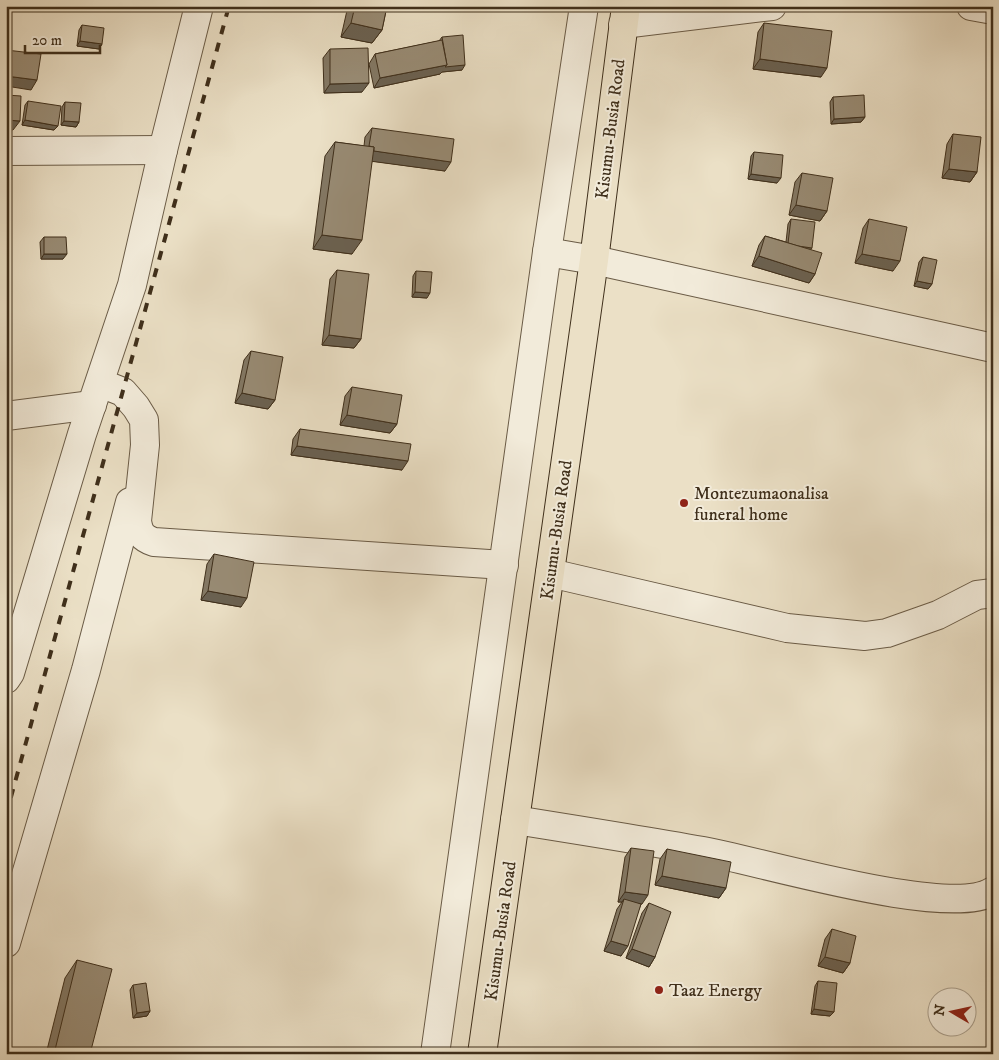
<svg xmlns="http://www.w3.org/2000/svg" width="999" height="1060" viewBox="0 0 999 1060" font-family="'IM FELL DW Pica',serif">
	<style>
		.lines { fill: none; stroke-linecap: round; stroke-linejoin: round }
		.minor-casing { stroke: #6a5b46; stroke-width: 30 }
		.highway-casing { stroke: #3f2f1b; stroke-width: 30 }
		.minor { stroke: #f2ebda; stroke-width: 28 }
		.highway { stroke: #ebe0c6; stroke-width: 28 }
		.rail { stroke: #3f2f1b; stroke-width: 4; stroke-dasharray: 9 9; stroke-linecap: butt }
		.wall { fill: #837864; stroke: #3f2f1b }
		.shaded-wall { fill: #6a6151; stroke: #3f2f1b }
		.building { fill: #988b74; stroke: #3f2f1b }
		.poi-dot { fill: #8f2418; stroke: #f2ebda; stroke-width: 2 }
		.labels { text-anchor: middle; stroke-width: 4; stroke-linejoin: round; paint-order: stroke }
		.street-label { font-size: 18px; fill: #3f2f1b; stroke: #f2ebda }
		.poi-label { font-size: 18px; fill: #3f2f1b; stroke: #f2ebda; text-anchor: start }
	</style>
	<rect width="100%" height="100%" fill="#ebe0c6"/>
	<filter id="stains"><feTurbulence type="fractalNoise" baseFrequency=".004" numOctaves="4"/><feColorMatrix values="0 0 0 0 .2 0 0 0 0 .09 0 0 0 0 .02 0 0 0 .5 -.17"/></filter>
	<radialGradient id="worn" r=".72"><stop offset=".6" stop-color="#630" stop-opacity="0"/><stop offset="1" stop-color="#630" stop-opacity=".3"/></radialGradient>
	<g class="lines">
		<defs>
			<g id="minor">
				<path d="M971,6l22,4"/>
				<path d="M623,24l149,-18"/>
				<path d="M6,151l157,-1"/>
				<path d="M547,252l47,8 399,88"/>
				<path d="M100,383l23,9 13,15 8,13 1,25 -8,76c2,12 5,17 17,21l350,23"/>
				<path d="M6,416l86,-11"/>
				<path d="M550,573l237,55 78,8 22,-3 51,-18 39,-20 16,-2"/>
				<path d="M6,679l4,-6 72,-239 50,-149 31,-135 36,-144"/>
				<path d="M515,820c63,10 126,20 188,31 56,10 247,68 290,40"/>
				<path d="M6,943l80,-273 44,-168"/>
				<path d="M435,1054l112,-802 37,-246"/>
			</g>
			<path id="highway" d="M482,1054l112,-794 32,-254"/>
		</defs>
		<use href="#minor" class="minor-casing"/>
		<use href="#highway" class="highway-casing"/>
		<use href="#minor" class="minor"/>
		<use href="#highway" class="highway"/>
		<path class="rail" d="M6,815l223,-809"/>
	</g>
	<g class="wall">
		<path d="M348,6h39l-5,24 -10,13 -31,-6z"/>
		<path d="M764,23l57,54 -68,-8 5,-37z"/>
		<path d="M82,25l20,19 -3,5 -22,-3 2,-16z"/>
		<path d="M442,37l20,33 -20,2 -2,2 -66,14 -5,-24 6,-10 64,-13z"/>
		<path d="M330,49l32,43 -38,1 -1,-35z"/>
		<path d="M833,97l32,20 -4,5 -30,2 -1,-22z"/>
		<path d="M28,101l26,29 -32,-5 3,-20z"/>
		<path d="M65,102l14,20 -3,5 -15,-2 1,-18z"/>
		<path d="M372,128l73,43 -73,-10 -20,93 -39,-5 12,-93 10,-14 29,4 1,-9z"/>
		<path d="M953,134l24,38 -7,10 -28,-4 5,-34z"/>
		<path d="M754,152l23,31 -29,-4 3,-23z"/>
		<path d="M802,173l25,38 -7,10 -31,-6 6,-33z"/>
		<path d="M791,219l20,31 4,24 -6,9 -57,-17 7,-21 6,-9 21,6 2,-18z"/>
		<path d="M869,219l24,52 -38,-8 8,-35z"/>
		<path d="M44,237l19,22h-22l-1,-17z"/>
		<path d="M923,257l9,27 -4,5 -14,-3 5,-24z"/>
		<path d="M337,270l24,69 -7,9 -32,-3 8,-66z"/>
		<path d="M416,271l11,27 -15,-1 1,-21z"/>
		<path d="M251,351l24,49 -7,9 -33,-6 9,-43z"/>
		<path d="M352,387l45,37 -7,9 -50,-8 5,-29z"/>
		<path d="M300,429l102,41 -111,-15 2,-16z"/>
		<path d="M214,554l27,53 -40,-7 6,-36z"/>
		<path d="M631,848l11,56h-1l-20,52 -17,-5 13,-42 5,-7h-4l7,-45z"/>
		<path d="M667,849l59,39 -7,10 -64,-13 5,-26z"/>
		<path d="M649,903l6,54 -6,10 -23,-9 16,-45z"/>
		<path d="M832,929l18,34 -7,10 -25,-7 7,-27z"/>
		<path d="M77,960l13,94h-44l19,-76z"/>
		<path d="M818,981l16,31 -4,4 -19,-2 4,-28z"/>
		<path d="M133,985l17,26 -3,5 -14,2 -3,-28z"/>
	</g>
	<g class="shaded-wall">
		<path d="M351,23l31,7 -10,13 -31,-6z"/>
		<path d="M80,41l22,3 -3,5 -22,-3z"/>
		<path d="M760,59l67,9 -6,9 -68,-8z"/>
		<path d="M447,65h18l-3,5 -20,2 -2,2 -66,14 6,-10z"/>
		<path d="M6,76l31,4 -6,10 -25,-4z"/>
		<path d="M369,83l-7,9 -38,1 6,-9z"/>
		<path d="M865,117l-4,5 -30,2 3,-5z"/>
		<path d="M6,120l14,1 -7,9h-7z"/>
		<path d="M25,120l33,6 -4,4 -32,-5z"/>
		<path d="M64,121l15,1 -3,5 -15,-2z"/>
		<path d="M368,150l83,12 -6,9 -83,-11z"/>
		<path d="M949,169l28,3 -7,10 -28,-4z"/>
		<path d="M751,174l30,4 -4,5 -29,-4z"/>
		<path d="M796,205l31,6 -7,10 -31,-6z"/>
		<path d="M322,235l40,5 -10,14 -39,-5z"/>
		<path d="M788,245l24,3 -3,4z"/>
		<path d="M44,254h23l-4,5h-22z"/>
		<path d="M862,254l38,7 -7,10 -38,-8z"/>
		<path d="M759,256l56,18 -6,9 -57,-17z"/>
		<path d="M917,281l15,3 -4,5 -14,-3z"/>
		<path d="M415,292l15,1 -3,5 -15,-1z"/>
		<path d="M329,335l32,4 -7,9 -32,-3z"/>
		<path d="M242,393l33,7 -7,9 -33,-6z"/>
		<path d="M347,415l50,9 -7,9 -50,-8z"/>
		<path d="M297,446l111,15 -6,9 -111,-15z"/>
		<path d="M208,591l39,7 -6,9 -40,-7z"/>
		<path d="M662,876l64,12 -7,10 -64,-13z"/>
		<path d="M625,892l23,3 -6,9 -19,-2 1,-3 -2,3h-4z"/>
		<path d="M611,941l17,5 -7,10 -17,-5z"/>
		<path d="M632,949l23,8 -6,10 -23,-9z"/>
		<path d="M825,957l25,6 -7,10 -25,-7z"/>
		<path d="M814,1009l20,3 -4,4 -19,-2z"/>
		<path d="M150,1011l-3,5 -14,2 4,-5z"/>
	</g>
	<g class="building">
		<path d="M355,6h32l-5,24 -31,-7z"/>
		<path d="M764,23l68,8 -5,37 -67,-9z"/>
		<path d="M82,25l22,3 -2,16 -22,-3z"/>
		<path d="M463,35l2,30 -20,2 2,-2 -5,-28z"/>
		<path d="M442,40l5,25 -67,13 -5,-24z"/>
		<path d="M368,48l1,35 -39,1v-35z"/>
		<path d="M6,50l35,4 -4,26 -31,-4z"/>
		<path d="M6,95l15,1 -1,25 -14,-1z"/>
		<path d="M864,95l1,22 -31,2 -1,-22z"/>
		<path d="M28,101l33,5 -3,20 -33,-6z"/>
		<path d="M65,102l16,1 -2,19 -15,-1z"/>
		<path d="M372,128l82,11 -3,23 -77,-11v-4l-5,-1z"/>
		<path d="M953,134l28,3 -4,35 -28,-3z"/>
		<path d="M335,142l39,5 -12,93 -40,-5z"/>
		<path d="M754,152l29,3 -2,23 -30,-4z"/>
		<path d="M802,173l31,5 -6,33 -31,-6z"/>
		<path d="M791,219l24,3 -3,26 -14,-2 -10,-3z"/>
		<path d="M869,219l38,8 -7,34 -38,-7z"/>
		<path d="M765,236l57,17 -7,21 -56,-18z"/>
		<path d="M44,237h22l1,17h-23z"/>
		<path d="M923,257l14,3 -5,24 -15,-3z"/>
		<path d="M337,270l32,4 -8,65 -32,-4z"/>
		<path d="M416,271l16,1 -2,21 -15,-1z"/>
		<path d="M251,351l32,6 -8,43 -33,-7z"/>
		<path d="M352,387l50,8 -5,29 -50,-9z"/>
		<path d="M300,429l111,15 -3,17 -111,-15z"/>
		<path d="M214,554l40,8 -7,36 -39,-7z"/>
		<path d="M631,848l23,3 -6,44 -23,-3z"/>
		<path d="M667,849l64,13 -5,26 -64,-12z"/>
		<path d="M624,899l17,5 -13,42 -17,-5z"/>
		<path d="M649,903l22,9 -16,45 -23,-8z"/>
		<path d="M832,929l24,7 -6,27 -25,-6z"/>
		<path d="M77,960l35,9 -22,85h-36z"/>
		<path d="M818,981l19,2 -3,29 -20,-3z"/>
		<path d="M146,983l4,28 -13,2 -4,-28z"/>
	</g>
	<g class="poi-dot">
		<circle cx="684" cy="503" r="5"/>
		<circle cx="659" cy="990" r="5"/>
	</g>
	<g class="labels">
		<g class="street-label">
			<text transform="translate(610 129) rotate(-83)" y="6">Kisumu-Busia Road</text>
			<text transform="translate(556 530) rotate(-82)" y="6">Kisumu-Busia Road</text>
			<text transform="translate(500 931) rotate(-82)" y="6">Kisumu-Busia Road</text>
		</g>
		<g class="poi-label">
			<text x="694" y="499">Montezumaonalisa<tspan x="694" dy="21">funeral home</tspan></text>
			<text x="669" y="996">Taaz Energy</text>
		</g>
	</g>
	<rect width="999" height="1060" fill="none" stroke="#ebe0c6" stroke-width="25"/>
	<rect x="8" y="8" width="984" height="1045" fill="none" stroke="#3f2f1b" stroke-width="2.5"/>
	<rect x="12" y="12" width="974" height="1035" fill="none" stroke="#3f2f1b"/>
	<g transform="translate(952 1012) rotate(279)"><circle r="24" fill="#f2ebda" stroke="#aaa08e"/>
	<path d="M0-4L9 19L0 12L-9 19Z" fill="#8f2418"/>
	<text y="-8" font-size="14" font-weight="bold" text-anchor="middle" fill="#3f2f1b">N</text>
	</g>
	<path d="M25 45v8h75v-8" fill="none" stroke="#3f2f1b" stroke-width="2.5"/>
	<text x="32" y="45" font-size="15" fill="#3f2f1b" stroke="#f2ebda" stroke-width="4" paint-order="stroke">20 m</text>
	<rect width="100%" height="100%" filter="url(#stains)"/>
	<rect width="100%" height="100%" fill="url(#worn)"/>
</svg>
